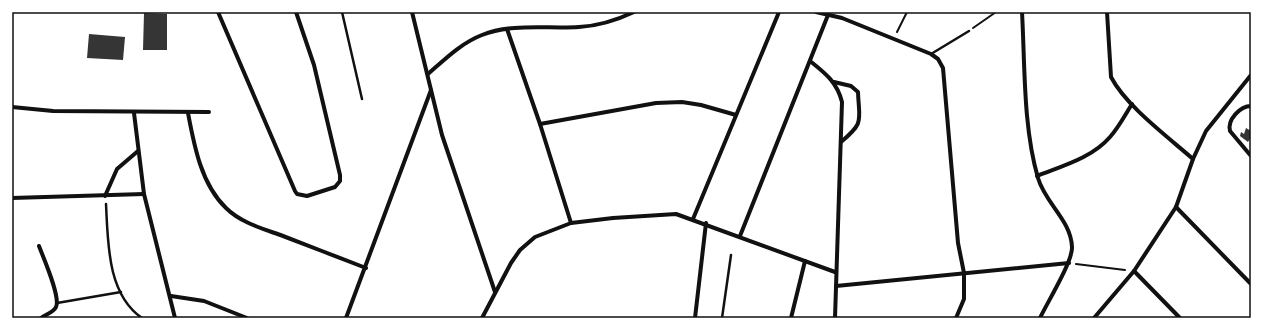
<svg xmlns="http://www.w3.org/2000/svg" width="1263" height="330" viewBox="0 0 1263 330" font-family="Lato,sans-serif">
	<style>
		.building { fill: #353535 }
		.lines { fill: none; stroke-linecap: round; stroke-linejoin: round }
		.path { stroke: #111; stroke-width: 2 }
		.service { stroke: #111; stroke-width: 2.5 }
		.minor { stroke: #111; stroke-width: 4 }
		.neatline { fill: none; stroke: #111; stroke-width: 1.5 }
	</style>
	<rect width="100%" height="100%" fill="#fff"/>
	<g class="building">
		<path d="M144,13l23,1v36h-24z"/>
		<path d="M89,34l36,3 -2,23 -36,-2z"/>
		<path d="M1246,128l5,3v6l-3,5 -8,-6 1,-4 3,2z"/>
	</g>
	<g class="lines">
		<g class="path">
			<path d="M973,28l23,-16"/>
			<path d="M897,32l10,-20"/>
			<path d="M1076,264l49,6"/>
		</g>
		<g class="service">
			<path d="M342,12l20,87"/>
			<path d="M931,54l38,-23"/>
			<path d="M106,204c2,38 1,90 36,114"/>
			<path d="M57,303l64,-11"/>
			<path d="M722,318l9,-63"/>
		</g>
		<g class="minor">
			<path d="M218,12l77,179 2,3 10,2 28,-9 5,-6v-6l-26,-110 -18,-53"/>
			<path d="M412,12l30,123 53,157"/>
			<path d="M816,12l26,6 89,36 7,5 5,9 15,175 6,30v26l-8,19"/>
			<path d="M1022,12c3,53 1,115 16,166 7,25 33,42 34,69 1,14 -25,56 -32,71"/>
			<path d="M1107,12l4,65c15,29 57,60 82,82"/>
			<path d="M507,29l33,95 31,99"/>
			<path d="M810,61c15,12 27,21 32,41l-7,216"/>
			<path d="M428,74c16,-14 33,-31 54,-39 30,-12 65,-6 97,-8 19,-1 38,-7 55,-15"/>
			<path d="M834,82l17,4 7,6c1,29 7,30 -17,50"/>
			<path d="M1251,106c-11,0 -24,14 -21,25l21,25"/>
			<path d="M12,107l41,4 156,1"/>
			<path d="M134,113l10,81 31,124"/>
			<path d="M188,113c6,32 13,71 38,95 15,15 38,21 57,28 28,11 55,21 83,32"/>
			<path d="M540,124l116,-21 26,-1 19,3 35,10"/>
			<path d="M1037,176c25,-10 55,-18 73,-39 9,-10 15,-22 22,-33"/>
			<path d="M105,196l12,-27 21,-18"/>
			<path d="M12,198l132,-4"/>
			<path d="M1176,207l75,77"/>
			<path d="M693,219l86,-207"/>
			<path d="M740,236l88,-221"/>
			<path d="M39,246c4,11 22,51 17,61 -2,5 -11,8 -15,11"/>
			<path d="M1134,271l46,47"/>
			<path d="M836,286l233,-23"/>
			<path d="M171,296l33,5 43,17"/>
			<path d="M346,318l85,-228"/>
			<path d="M482,318l29,-55 9,-13 15,-13 36,-14 42,-5 63,-4 159,58"/>
			<path d="M695,318l11,-95"/>
			<path d="M791,318l14,-57"/>
			<path d="M1094,318l40,-47 42,-64 17,-48 13,-28 45,-56"/>
		</g>
	</g>
	<rect width="1263" height="330" fill="none" stroke="#ffffff" stroke-width="26"/>
	<rect x="13" y="13" width="1237" height="304" class="neatline"/>
</svg>
